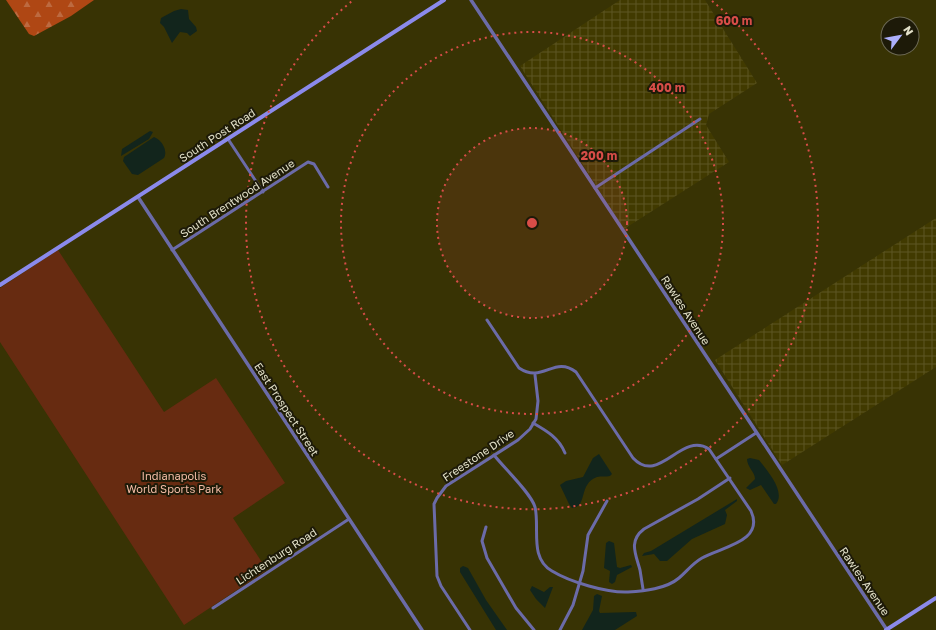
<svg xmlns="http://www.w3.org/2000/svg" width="936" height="630" font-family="'Golos Text',sans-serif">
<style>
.industrial{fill:url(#industrial-grid)}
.forest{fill:url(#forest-firs)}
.green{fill:#672b11}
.water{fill:#12251c}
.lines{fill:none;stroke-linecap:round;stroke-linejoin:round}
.minor{stroke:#6b6ba8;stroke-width:3}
.tertiary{stroke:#6b6ba8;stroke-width:3.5}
.secondary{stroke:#8b8aeb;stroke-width:4}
.ring{fill:none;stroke:#d84d48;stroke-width:2;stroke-dasharray:2 4}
.labels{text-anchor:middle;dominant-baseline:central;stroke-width:4;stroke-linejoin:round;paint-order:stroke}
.street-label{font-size:11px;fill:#e2e0c8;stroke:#1d1a08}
.park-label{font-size:11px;fill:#f1baa4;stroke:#1d1a08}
.centre{fill:#d84d48;stroke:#1d1a08;stroke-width:2}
.ring-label{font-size:12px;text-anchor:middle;font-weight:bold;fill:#d84d48;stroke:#1d1a08;stroke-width:4;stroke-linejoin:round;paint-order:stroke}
</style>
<defs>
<pattern id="industrial-grid" width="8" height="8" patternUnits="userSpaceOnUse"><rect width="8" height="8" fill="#413a00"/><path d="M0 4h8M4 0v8" fill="none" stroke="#5c5624"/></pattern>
<pattern id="forest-firs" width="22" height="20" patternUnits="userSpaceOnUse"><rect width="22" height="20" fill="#af4714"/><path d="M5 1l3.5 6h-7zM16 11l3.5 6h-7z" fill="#bd6a40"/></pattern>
</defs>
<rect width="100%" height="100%" fill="#383304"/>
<!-- industrial -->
<g class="industrial">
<polygon points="620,0 705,0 757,83 709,114 706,125 729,162 624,229 520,66"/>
<polygon points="936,218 936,367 782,465 715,360"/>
</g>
<!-- forest -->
<polygon class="forest" points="6,0 94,0 71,16 34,36 29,34"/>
<!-- green -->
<polygon class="green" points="58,250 164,412 216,378 285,483 233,518 267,570 184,625 0,342 0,288"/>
<!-- water -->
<g class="water">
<polygon points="181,9 188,10 189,19 196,27 197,31 190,36 187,33 180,32 172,43 164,27 160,23 161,18 174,11"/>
<polygon points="150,131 153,132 149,139 121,156 122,149"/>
<path d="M154,137C162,140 168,151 164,158L138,175L132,174L123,161L124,157Z"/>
<path d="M599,454L612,474L610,476C606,477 601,476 597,477C578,484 588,507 572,508L569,504L560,485L566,481L583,477L593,458Z"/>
<path d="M750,458L759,460C767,470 786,492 776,504H774L761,485L750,490L746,488L755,479C755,472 747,467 747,459Z"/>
<polygon points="737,499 737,501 725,510 727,515 725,524 692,539 667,561 660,561 654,554 642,556 644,553 651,551"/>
<polygon points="609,541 614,543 617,567 620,568 631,565 632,567 617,575 615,582 612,584 609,582 610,571 604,568 606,543"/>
<polygon points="463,566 468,568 486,600 507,630 496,630 460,572 460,568"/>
<polygon points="532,586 544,592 550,587 553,587 545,608 536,599 530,590"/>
<polygon points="597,594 602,596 599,611 600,613 634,612 636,612 637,616 615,630 582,630 593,610 594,596"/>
</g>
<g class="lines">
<!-- minor -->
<g class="minor">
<polyline points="228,139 263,192"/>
<polyline points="595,188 700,119"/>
<polyline points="172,250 308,162 314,164 328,187"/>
<path d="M487,320L519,368C543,384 554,355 576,372L633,458C659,486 681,431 709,449L751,511C765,542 721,547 702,558C693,563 687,571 679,578C666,589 644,591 628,592C607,593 570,582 552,571C529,558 540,528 535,507C531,493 504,468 494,455"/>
<path d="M533,423C547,431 559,438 565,453"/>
<polyline points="716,459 756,433"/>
<polyline points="486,527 482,541 487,558 516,608 534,630"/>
<path d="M643,589C642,583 641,576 640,570C636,555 628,541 644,529L698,499L730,478"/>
<polyline points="213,608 349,519"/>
<polyline points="470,630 441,586 437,576 434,504 437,498 446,486 518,440 530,429 536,419 538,401 535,375"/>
<polyline points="560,630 573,605 583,571 588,535 607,501"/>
</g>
<!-- tertiary -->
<g class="tertiary">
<polyline points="471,0 887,630"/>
<polyline points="138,197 422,630"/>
</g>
<!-- secondary -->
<g class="secondary">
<polyline points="0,285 444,0"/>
<polyline points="886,630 936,598"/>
</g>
</g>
<!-- distance rings -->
<circle cx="532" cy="223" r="95" fill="#d84d48" fill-opacity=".12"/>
<g class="ring">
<circle cx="532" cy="223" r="95"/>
<circle cx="532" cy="223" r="191"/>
<path d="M712 1A286 286 0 1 1 352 1"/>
</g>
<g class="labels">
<!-- street labels -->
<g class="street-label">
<text transform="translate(217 135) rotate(-33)">South Post Road</text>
<text transform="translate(237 198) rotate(-33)">South Brentwood Avenue</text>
<text transform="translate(686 310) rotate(57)">Rawles Avenue</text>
<text transform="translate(287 409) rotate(57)">East Prospect Street</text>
<text transform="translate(478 455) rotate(-34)">Freestone Drive</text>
<text transform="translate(276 556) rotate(-33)">Lichtenburg Road</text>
<text transform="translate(865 581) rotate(56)">Rawles Avenue</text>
</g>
<!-- park labels -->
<g class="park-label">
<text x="174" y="475">Indianapolis<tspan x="174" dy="13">World Sports Park</tspan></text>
</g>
</g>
<circle cx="532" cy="223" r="6" class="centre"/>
<g class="ring-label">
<text x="734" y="25">600 m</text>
<text x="667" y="92">400 m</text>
<text x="599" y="160">200 m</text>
</g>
<!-- north arrow -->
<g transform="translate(900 36) rotate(58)"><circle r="19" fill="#1d1a08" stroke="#6c6955"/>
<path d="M0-3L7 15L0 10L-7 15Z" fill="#acaffb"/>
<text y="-6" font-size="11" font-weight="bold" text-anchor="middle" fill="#e2e0c8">N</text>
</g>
</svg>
